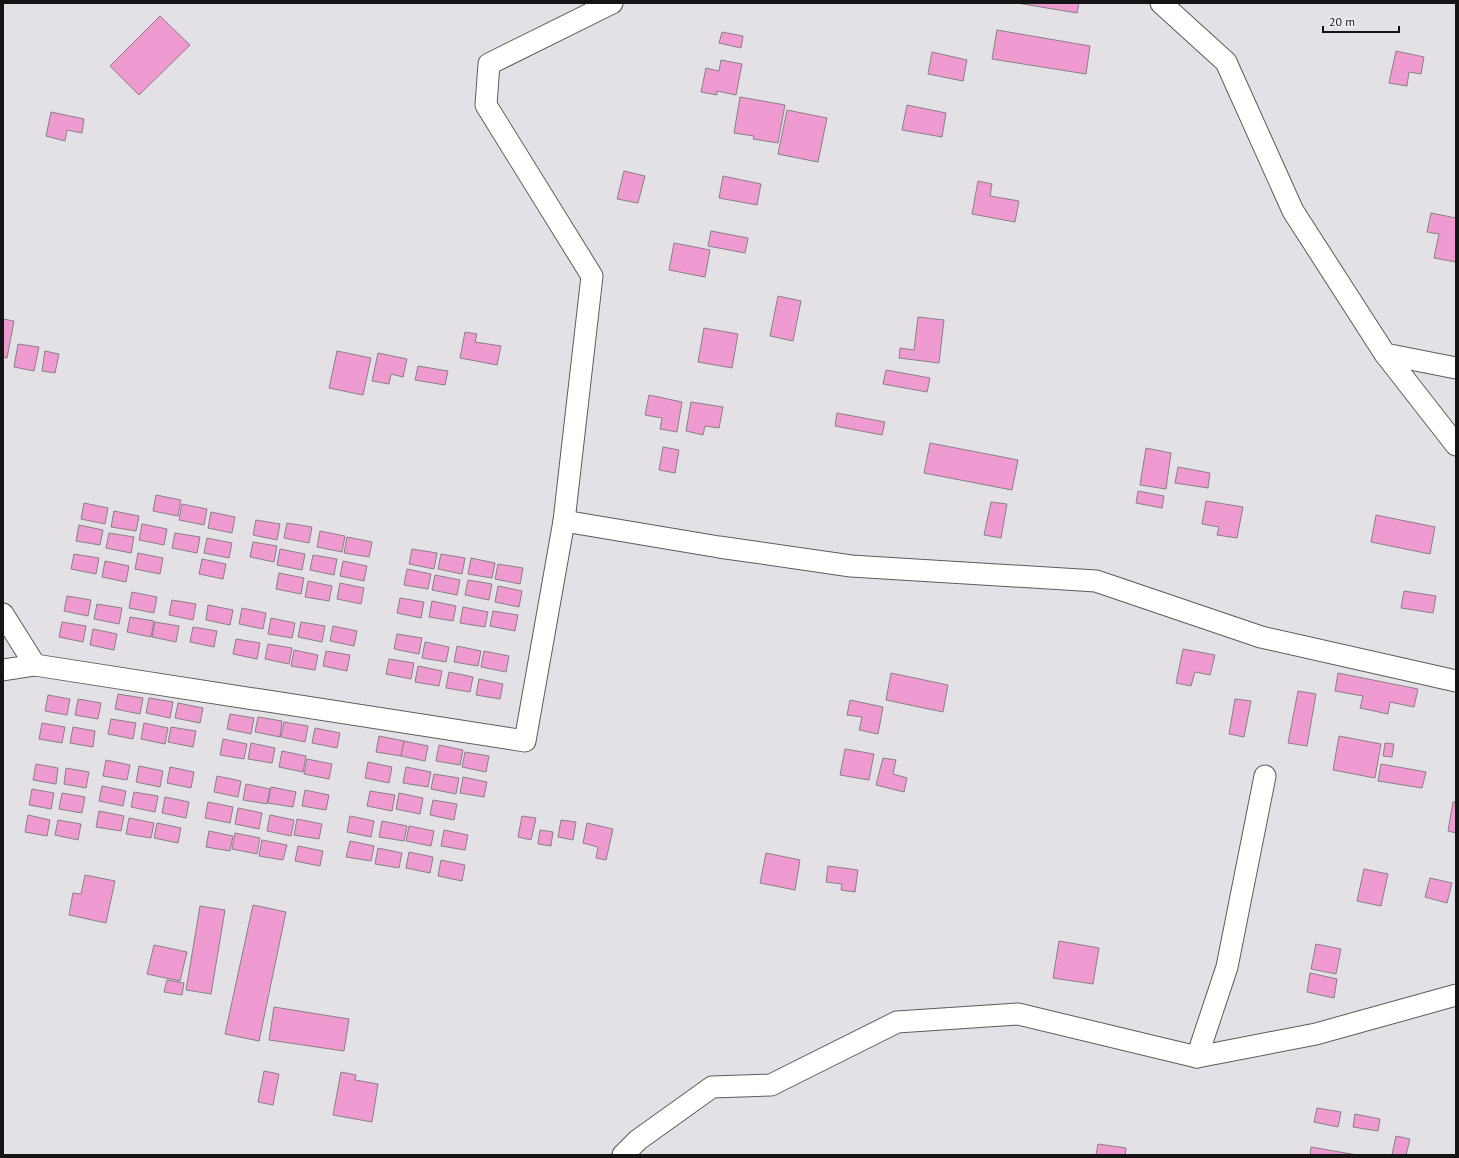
<svg xmlns="http://www.w3.org/2000/svg" width="1459" height="1158" font-family="'PT Sans',sans-serif">
<style>
.building{fill:#ef9ad0;stroke:#878184}
.lines{fill:none;stroke-linecap:round;stroke-linejoin:round}
.street-casing{stroke:#5d5b5f;stroke-width:23}
.street{stroke:#fff;stroke-width:21}
</style>
<rect width="100%" height="100%" fill="#e4e1e6"/>
<!-- building -->
<g class="building">
<polygon points="1017,3 1079,3 1077,13"/>
<polygon points="160,16 190,45 139,95 110,66"/>
<polygon points="997,30 1090,46 1086,74 992,59"/>
<polygon points="722,32 743,36 741,48 719,43"/>
<polygon points="1396,51 1424,57 1421,74 1409,72 1407,86 1389,83"/>
<polygon points="932,52 967,60 963,81 928,74"/>
<polygon points="721,60 742,64 736,95 717,91 717,95 701,92 706,68 719,71"/>
<polygon points="740,97 785,105 778,143 753,139 754,136 734,133"/>
<polygon points="907,105 946,113 942,137 902,130"/>
<polygon points="787,110 827,118 818,162 778,154"/>
<polygon points="51,112 84,119 82,133 67,130 65,141 46,136"/>
<polygon points="624,171 645,176 638,203 617,199"/>
<polygon points="723,176 761,184 757,205 719,198"/>
<polygon points="978,181 992,184 990,196 1019,201 1015,222 972,214"/>
<polygon points="1431,213 1456,218 1456,262 1434,258 1439,234 1427,232"/>
<polygon points="711,231 748,238 745,253 708,246"/>
<polygon points="674,243 710,250 705,277 669,270"/>
<polygon points="778,296 801,301 793,341 770,336"/>
<polygon points="918,317 944,320 939,363 899,358 900,348 914,350"/>
<polygon points="3,319 14,321 7,358 3,357"/>
<polygon points="704,328 738,334 732,368 698,362"/>
<polygon points="465,332 477,334 475,342 501,346 497,365 460,358"/>
<polygon points="18,344 39,347 34,371 14,367"/>
<polygon points="45,351 59,354 55,373 42,371"/>
<polygon points="337,351 371,358 363,395 329,388"/>
<polygon points="378,353 407,359 403,377 391,374 389,384 372,381"/>
<polygon points="418,366 448,371 445,385 415,380"/>
<polygon points="886,370 930,378 927,392 883,384"/>
<polygon points="649,395 682,402 677,432 660,429 662,418 645,415"/>
<polygon points="691,402 723,407 719,428 705,426 703,435 686,431"/>
<polygon points="837,413 885,422 882,435 835,426"/>
<polygon points="930,443 1018,460 1012,490 924,473"/>
<polygon points="663,447 679,450 675,473 659,470"/>
<polygon points="1146,448 1171,453 1166,489 1140,485"/>
<polygon points="1178,467 1210,473 1208,488 1175,483"/>
<polygon points="1138,491 1164,496 1162,508 1136,503"/>
<polygon points="156,495 181,500 178,516 153,511"/>
<polygon points="1206,501 1243,507 1237,538 1217,535 1219,527 1202,524"/>
<polygon points="991,502 1007,504 1001,538 984,535"/>
<polygon points="84,503 108,508 105,524 81,519"/>
<polygon points="182,504 207,509 204,525 179,520"/>
<polygon points="114,511 139,516 136,531 111,527"/>
<polygon points="211,512 235,517 232,533 208,528"/>
<polygon points="1376,515 1435,527 1430,554 1371,542"/>
<polygon points="256,520 280,524 277,540 253,535"/>
<polygon points="287,523 312,527 309,543 284,538"/>
<polygon points="142,524 167,529 164,545 139,540"/>
<polygon points="79,525 103,530 100,545 76,541"/>
<polygon points="320,531 345,536 342,552 317,547"/>
<polygon points="109,533 134,537 131,553 106,548"/>
<polygon points="175,533 200,537 197,553 172,548"/>
<polygon points="347,537 372,542 369,557 344,553"/>
<polygon points="207,538 232,543 229,558 204,553"/>
<polygon points="253,542 277,546 274,562 250,557"/>
<polygon points="280,549 305,554 302,570 277,565"/>
<polygon points="412,549 437,553 434,569 409,564"/>
<polygon points="138,553 163,558 160,574 135,569"/>
<polygon points="74,554 99,558 96,574 71,569"/>
<polygon points="441,554 465,558 462,574 438,569"/>
<polygon points="313,555 337,559 334,575 310,570"/>
<polygon points="471,558 495,563 492,578 468,574"/>
<polygon points="202,559 226,564 223,579 199,574"/>
<polygon points="105,561 129,566 126,582 102,577"/>
<polygon points="343,561 367,566 364,581 340,576"/>
<polygon points="498,564 523,568 520,584 495,579"/>
<polygon points="407,569 431,574 428,589 404,585"/>
<polygon points="279,573 304,578 301,594 276,589"/>
<polygon points="435,575 460,580 457,595 432,590"/>
<polygon points="468,580 492,584 489,600 465,595"/>
<polygon points="308,581 332,586 329,601 305,597"/>
<polygon points="340,583 364,588 361,604 337,599"/>
<polygon points="498,586 522,591 519,607 495,602"/>
<polygon points="1404,591 1436,596 1433,613 1401,608"/>
<polygon points="132,592 157,597 154,613 129,608"/>
<polygon points="67,596 91,600 88,616 64,611"/>
<polygon points="400,598 424,602 421,618 397,613"/>
<polygon points="172,600 196,604 193,620 169,615"/>
<polygon points="432,601 456,606 453,621 429,617"/>
<polygon points="97,604 122,608 119,624 94,619"/>
<polygon points="208,605 233,610 230,625 206,620"/>
<polygon points="463,607 488,612 485,627 460,623"/>
<polygon points="242,608 266,613 263,629 239,624"/>
<polygon points="493,611 518,615 515,631 490,626"/>
<polygon points="130,617 154,621 151,637 127,632"/>
<polygon points="271,618 295,623 292,638 268,634"/>
<polygon points="62,622 86,626 83,642 59,637"/>
<polygon points="155,622 179,626 176,642 152,637"/>
<polygon points="301,622 325,626 322,642 298,637"/>
<polygon points="333,626 357,631 354,646 330,641"/>
<polygon points="193,627 217,631 214,647 190,642"/>
<polygon points="93,629 117,634 114,650 90,645"/>
<polygon points="397,634 422,638 419,654 394,649"/>
<polygon points="236,639 260,643 257,659 233,654"/>
<polygon points="425,642 449,647 446,662 422,658"/>
<polygon points="268,644 292,648 289,664 265,659"/>
<polygon points="457,646 481,651 478,666 454,662"/>
<polygon points="1183,649 1215,655 1210,675 1195,672 1191,686 1176,683"/>
<polygon points="294,650 318,655 315,670 291,666"/>
<polygon points="326,651 350,655 347,671 323,666"/>
<polygon points="484,651 509,656 506,672 481,667"/>
<polygon points="389,659 414,663 411,679 386,674"/>
<polygon points="418,666 442,671 439,686 415,682"/>
<polygon points="449,672 473,677 470,692 446,688"/>
<polygon points="891,673 948,685 943,712 886,700"/>
<polygon points="1338,673 1418,689 1414,707 1390,702 1388,714 1360,708 1363,696 1335,691"/>
<polygon points="479,679 503,684 500,699 476,695"/>
<polygon points="1298,691 1316,694 1307,746 1288,743"/>
<polygon points="118,694 143,698 140,714 115,709"/>
<polygon points="48,695 70,699 67,715 45,711"/>
<polygon points="149,698 173,702 170,718 146,713"/>
<polygon points="78,699 101,703 98,719 75,715"/>
<polygon points="1235,699 1251,701 1244,737 1229,734"/>
<polygon points="850,700 883,707 878,734 859,730 862,717 847,715"/>
<polygon points="178,703 203,708 200,723 175,718"/>
<polygon points="230,714 254,718 251,734 227,729"/>
<polygon points="258,717 282,721 280,737 255,732"/>
<polygon points="111,719 136,723 133,739 108,734"/>
<polygon points="284,722 308,726 305,742 281,737"/>
<polygon points="42,723 65,727 62,743 39,739"/>
<polygon points="144,723 168,728 165,744 141,739"/>
<polygon points="73,727 95,731 93,747 70,743"/>
<polygon points="171,727 196,731 193,747 168,742"/>
<polygon points="315,728 340,733 337,748 312,743"/>
<polygon points="379,736 404,741 401,756 376,752"/>
<polygon points="1339,736 1381,744 1375,778 1333,770"/>
<polygon points="223,739 247,744 244,759 220,755"/>
<polygon points="404,741 428,746 425,761 401,756"/>
<polygon points="251,743 275,748 272,763 248,759"/>
<polygon points="1385,743 1394,744 1392,757 1383,756"/>
<polygon points="439,745 463,750 460,765 436,761"/>
<polygon points="845,749 874,754 869,780 840,775"/>
<polygon points="282,751 306,756 303,772 279,767"/>
<polygon points="465,752 489,756 486,772 462,767"/>
<polygon points="883,758 896,760 893,774 907,778 904,792 876,785"/>
<polygon points="307,759 332,764 329,779 304,774"/>
<polygon points="106,760 130,765 127,780 103,776"/>
<polygon points="368,762 392,767 389,783 365,778"/>
<polygon points="36,764 58,768 56,784 33,780"/>
<polygon points="1381,764 1426,772 1422,788 1378,781"/>
<polygon points="139,766 163,771 160,787 136,782"/>
<polygon points="170,767 194,772 191,788 167,783"/>
<polygon points="406,767 431,772 428,787 403,783"/>
<polygon points="66,768 89,772 86,788 64,784"/>
<polygon points="434,774 459,778 456,794 431,789"/>
<polygon points="217,776 241,781 238,797 214,792"/>
<polygon points="463,777 487,782 484,797 460,793"/>
<polygon points="246,784 270,789 267,804 243,800"/>
<polygon points="102,786 126,791 123,806 99,801"/>
<polygon points="271,787 296,792 293,807 268,803"/>
<polygon points="32,789 54,793 51,809 29,805"/>
<polygon points="305,790 329,795 326,810 302,806"/>
<polygon points="370,791 395,795 392,811 367,806"/>
<polygon points="134,792 158,796 155,812 131,807"/>
<polygon points="62,793 85,797 82,813 59,809"/>
<polygon points="399,793 423,798 420,814 396,809"/>
<polygon points="165,797 189,802 186,818 162,813"/>
<polygon points="433,800 457,804 454,820 430,815"/>
<polygon points="208,802 233,807 230,823 205,818"/>
<polygon points="1453,802 1456,802 1456,833 1448,831"/>
<polygon points="238,808 262,813 259,829 235,824"/>
<polygon points="99,811 124,816 121,831 96,827"/>
<polygon points="28,815 50,820 47,836 25,832"/>
<polygon points="270,815 294,820 291,836 267,831"/>
<polygon points="350,816 374,821 371,837 347,832"/>
<polygon points="522,816 536,818 531,840 518,837"/>
<polygon points="129,818 154,823 151,838 126,834"/>
<polygon points="297,819 322,824 319,839 294,835"/>
<polygon points="58,820 81,824 78,840 55,835"/>
<polygon points="561,820 576,822 573,840 558,837"/>
<polygon points="382,821 407,826 404,841 379,837"/>
<polygon points="157,823 181,828 178,843 154,838"/>
<polygon points="587,823 613,829 606,860 596,858 598,847 583,843"/>
<polygon points="409,826 434,831 431,846 406,841"/>
<polygon points="444,830 468,835 465,850 441,846"/>
<polygon points="540,830 553,832 551,846 538,844"/>
<polygon points="209,831 233,836 230,851 206,847"/>
<polygon points="235,833 260,838 257,854 232,849"/>
<polygon points="262,840 287,845 283,860 259,856"/>
<polygon points="350,841 374,846 371,861 346,857"/>
<polygon points="298,846 323,851 320,866 295,861"/>
<polygon points="378,848 402,853 399,868 375,864"/>
<polygon points="409,852 433,857 430,873 406,868"/>
<polygon points="766,853 800,860 795,890 760,883"/>
<polygon points="441,860 465,865 462,881 438,876"/>
<polygon points="828,866 858,870 855,892 841,890 842,884 826,882"/>
<polygon points="1364,869 1388,874 1381,906 1357,901"/>
<polygon points="85,875 115,881 106,923 69,915 73,893 81,894"/>
<polygon points="1430,878 1452,883 1447,903 1425,897"/>
<polygon points="253,905 286,912 259,1041 225,1034"/>
<polygon points="200,906 225,910 211,994 186,990"/>
<polygon points="1059,941 1099,948 1093,984 1053,978"/>
<polygon points="1316,944 1341,949 1336,974 1311,969"/>
<polygon points="154,945 187,952 180,981 147,974"/>
<polygon points="1310,973 1337,979 1334,998 1307,992"/>
<polygon points="167,980 184,983 182,995 164,992"/>
<polygon points="274,1007 349,1019 344,1051 269,1040"/>
<polygon points="264,1071 279,1074 273,1105 258,1102"/>
<polygon points="341,1072 356,1075 355,1080 378,1084 372,1122 333,1115"/>
<polygon points="1317,1108 1341,1112 1338,1127 1314,1122"/>
<polygon points="1355,1114 1380,1119 1378,1131 1353,1127"/>
<polygon points="1396,1136 1410,1139 1406,1155 1392,1155"/>
<polygon points="1098,1144 1126,1148 1125,1155 1096,1155"/>
<polygon points="1311,1147 1357,1155 1310,1155"/>
</g>
<g class="lines">
<defs>
<g id="street">
<polyline points="1161,3 1226,62 1293,211 1385,354 1456,368"/>
<polyline points="1385,354 1456,445"/>
<polyline points="564,521 592,276 486,105 489,64 612,3"/>
<polyline points="3,614 35,665"/>
<polyline points="3,670 35,665 525,741 564,521 719,547 851,566 1096,581 1261,637 1456,681"/>
<polyline points="1197,1057 1227,967 1265,776"/>
<polyline points="623,1155 638,1140 712,1087 771,1085 897,1022 1018,1014 1197,1057 1316,1034 1456,995"/>
</g>
</defs>
<!-- street casing -->
<use href="#street" class="street-casing"/>
<!-- street -->
<use href="#street" class="street"/>
</g>
<!-- border -->
<rect width="1459" height="1158" fill="none" stroke="#141315" stroke-width="8"/>
<!-- scale -->
<path d="M1323 26v6h76v-6" fill="none" stroke="#141315" stroke-width="2"/>
<text x="1329" y="26" font-size="12" fill="#141315" stroke="#f1eef3" stroke-width="3" paint-order="stroke">20 m</text>
</svg>
